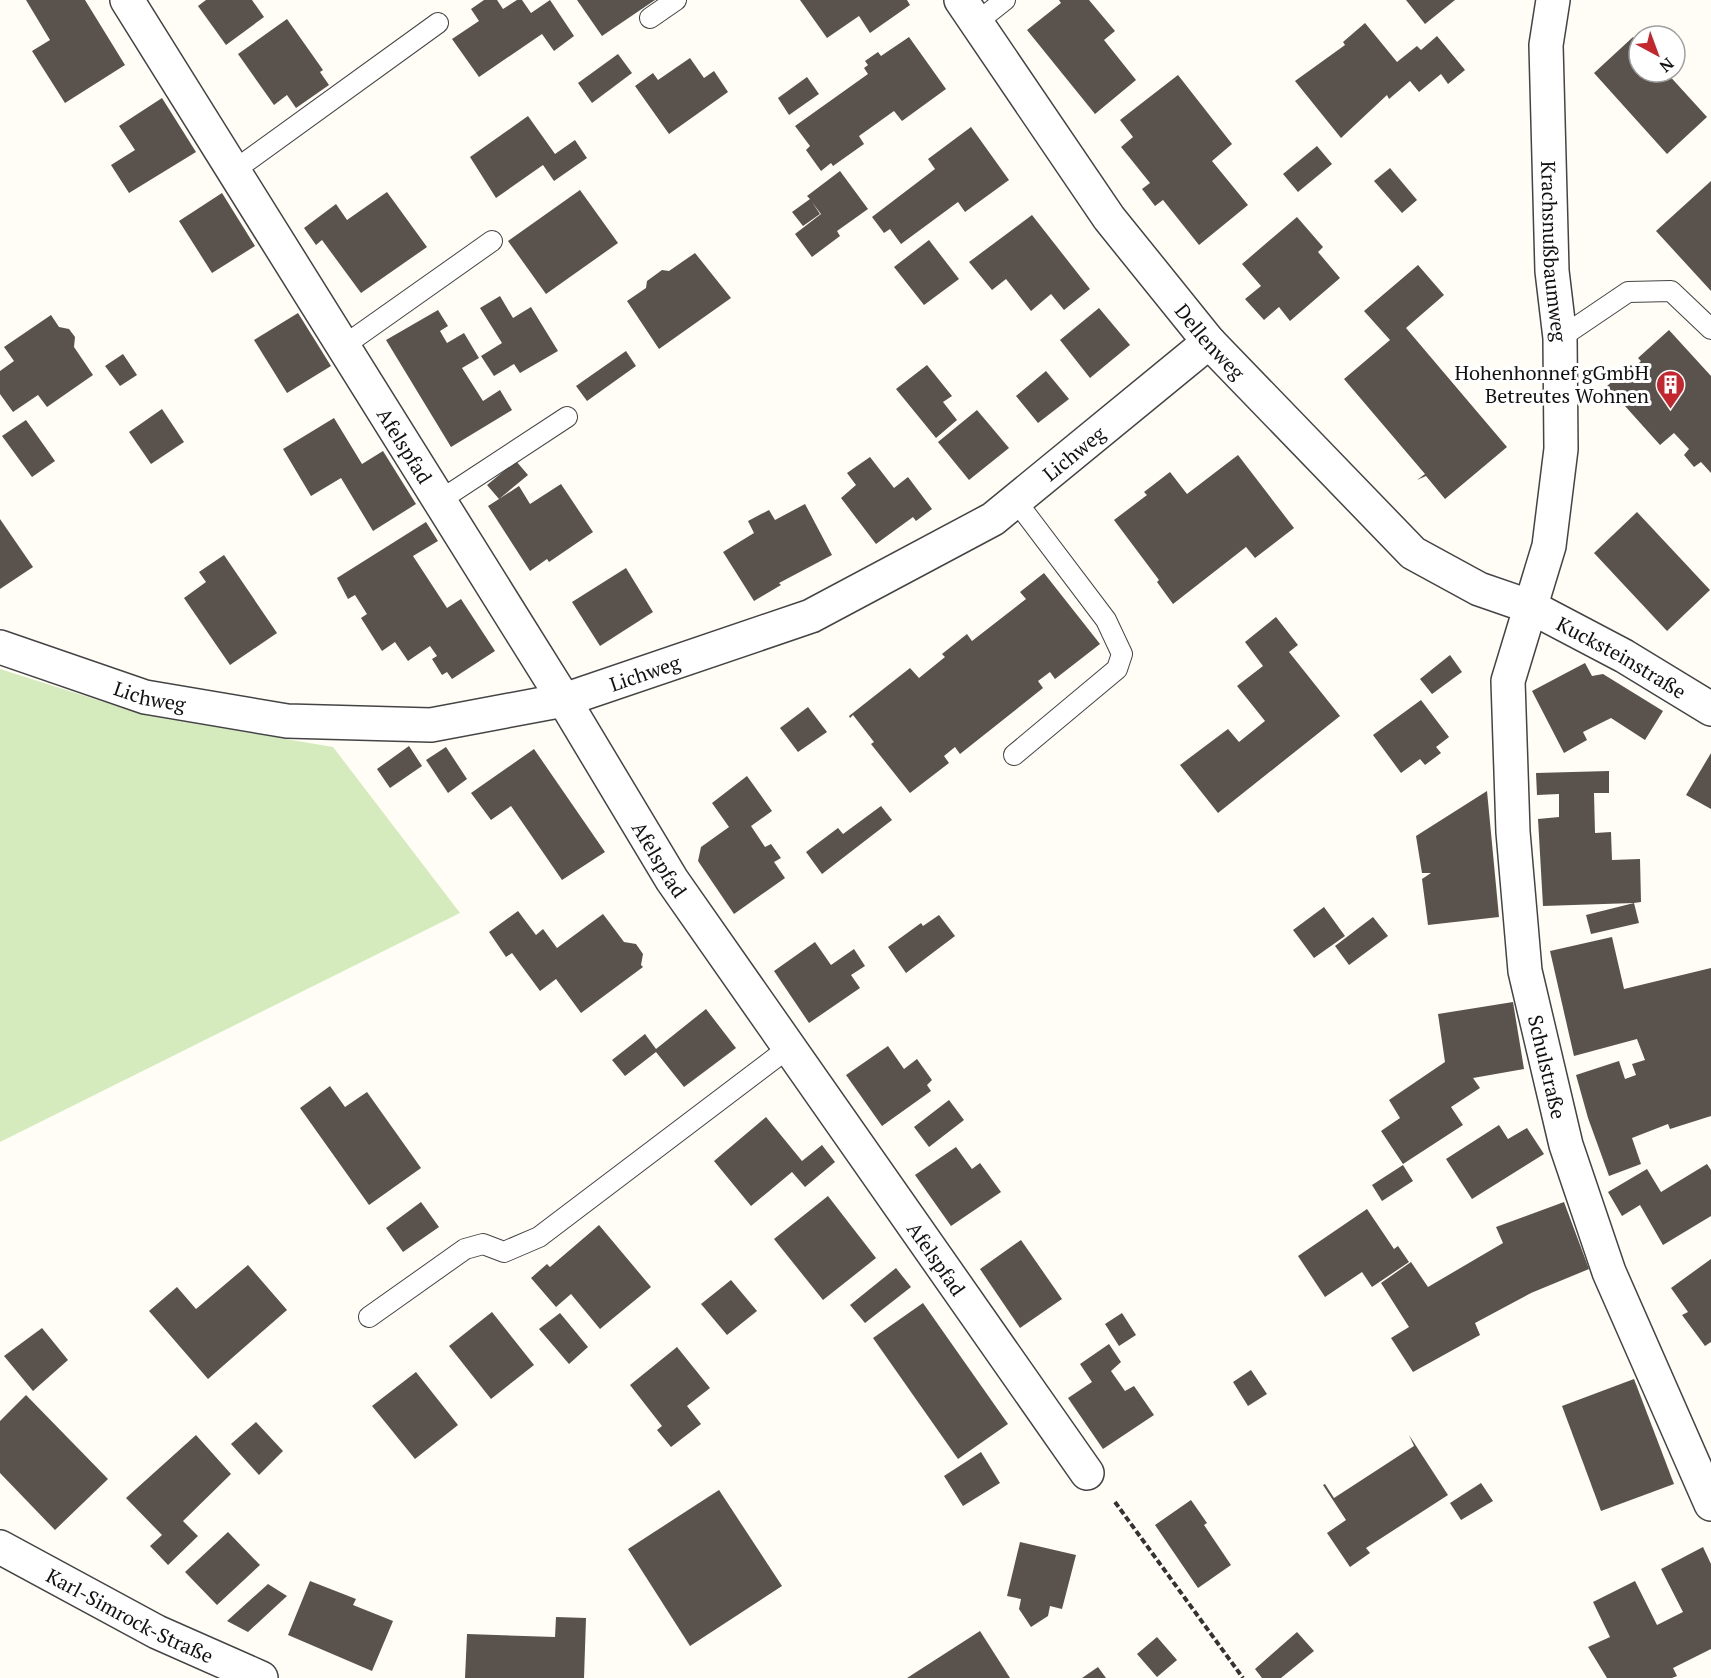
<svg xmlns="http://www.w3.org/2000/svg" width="1711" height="1678" font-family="'PT Serif',serif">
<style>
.green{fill:#d5ebbd}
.building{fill:#5a524d}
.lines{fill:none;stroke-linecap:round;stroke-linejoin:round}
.lane-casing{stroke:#444;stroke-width:22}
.street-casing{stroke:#444;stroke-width:36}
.path{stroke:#333;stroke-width:4;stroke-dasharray:6 3;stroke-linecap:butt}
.lane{stroke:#fff;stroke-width:20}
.street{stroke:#fff;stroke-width:33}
.labels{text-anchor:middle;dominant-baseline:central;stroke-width:6;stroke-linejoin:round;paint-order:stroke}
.street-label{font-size:20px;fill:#111;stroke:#fff}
.poi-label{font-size:20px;fill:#111;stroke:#fff;text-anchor:end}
</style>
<rect width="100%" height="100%" fill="#fffdf5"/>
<!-- green -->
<polygon class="green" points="0,669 148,716 333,747 460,913 0,1142"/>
<!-- building -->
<g class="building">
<polygon points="26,0 85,0 125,65 65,103 32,51 50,40"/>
<polygon points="206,0 252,0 264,17 226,45 198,6"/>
<polygon points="484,0 497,0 503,9 517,0 522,0 531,13 550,0 574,36 554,51 542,34 479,77 452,39 479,21 471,9"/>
<polygon points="577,0 655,0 602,36"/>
<polygon points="800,0 907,0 910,5 870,33 859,16 827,38"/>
<polygon points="1059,0 1089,0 1115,31 1104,40 1136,80 1095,114 1027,30 1061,3"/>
<polygon points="1406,0 1455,0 1425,24"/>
<polygon points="287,19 323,70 320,72 329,85 296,108 287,95 274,105 238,54"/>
<polygon points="1365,23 1397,62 1417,46 1421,50 1437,36 1465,70 1448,84 1441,74 1419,92 1410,81 1389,99 1387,95 1341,138 1295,81 1345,45 1343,42"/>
<polygon points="909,37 946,89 902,121 894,111 859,136 864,144 833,166 831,163 821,171 806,150 810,146 795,126 868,74 864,68 868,65 865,61 878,52 881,56"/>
<polygon points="1633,37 1639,43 1639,72 1666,72 1707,117 1667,154 1594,73"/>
<polygon points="618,54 632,73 592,103 578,83"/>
<polygon points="690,58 704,78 714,71 728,92 669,134 635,86 653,73 658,80"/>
<polygon points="1178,75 1232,144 1212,161 1248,205 1199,245 1163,200 1155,206 1142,189 1150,183 1121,147 1133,137 1120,120"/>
<polygon points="807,77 819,94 789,115 778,98"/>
<polygon points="162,98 196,152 129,193 111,165 135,150 119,126"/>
<polygon points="528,116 555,154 575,140 587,158 554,181 543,165 496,198 470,157"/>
<polygon points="971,127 1009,180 965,212 958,202 901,244 890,229 884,233 872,217 935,169 928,159"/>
<polygon points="1317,146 1332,164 1298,192 1283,174"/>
<polygon points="1390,168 1417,200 1402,213 1374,181"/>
<polygon points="840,171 868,209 837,231 840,236 812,257 795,234 821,214 812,202 820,214 803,226 792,212 810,199 807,196"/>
<polygon points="1711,181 1711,291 1656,231"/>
<polygon points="580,190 618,243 546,294 508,241"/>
<polygon points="387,192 427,247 361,293 322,240 316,245 304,228 336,204 347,220"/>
<polygon points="222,193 255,246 212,273 179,221"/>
<polygon points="1032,215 1090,289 1064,310 1051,294 1031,311 1006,279 992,290 969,262"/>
<polygon points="1297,217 1323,247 1318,252 1340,278 1290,321 1279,307 1264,320 1245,299 1261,286 1242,264"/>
<polygon points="929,240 959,279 924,305 894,267"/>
<polygon points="695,253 731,298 659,349 627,301 646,288 647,281 662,270 669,271"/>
<polygon points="1418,265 1444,295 1406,328 1507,447 1445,499 1426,476 1417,480 1425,474 1344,379 1390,340 1364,311"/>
<polygon points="500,296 513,318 531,307 558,351 520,373 514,364 494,376 481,356 502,343 480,308"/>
<polygon points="1099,308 1130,345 1090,378 1060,340"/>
<polygon points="438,310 448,326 440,331 447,343 464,333 479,358 462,368 483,401 500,390 512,410 451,447 386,340"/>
<polygon points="298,313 331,366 287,393 254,340"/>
<polygon points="51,315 59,327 69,329 75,337 74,347 93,375 47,407 38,395 13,412 0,394 0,371 14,361 4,347"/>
<polygon points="1669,330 1711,376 1711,473 1701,462 1694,467 1684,455 1689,449 1674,433 1660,445 1607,386 1631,365 1634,368 1641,361 1638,358"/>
<polygon points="626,351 636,366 587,401 576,386"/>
<polygon points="123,354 137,375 120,386 105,366"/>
<polygon points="927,365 952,396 943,402 957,420 936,438 896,389"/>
<polygon points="1046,371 1069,399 1038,423 1016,396"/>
<polygon points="162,409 184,442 151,464 129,432"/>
<polygon points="977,410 1009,448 969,480 938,442"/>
<polygon points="334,418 362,464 383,451 416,504 373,531 341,478 311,496 283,449"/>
<polygon points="26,420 55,461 32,477 2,436"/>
<polygon points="1238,455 1294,528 1255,558 1246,547 1173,604 1157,582 1159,580 1114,520 1147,495 1144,492 1170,472 1187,494"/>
<polygon points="870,457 894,488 908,477 932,509 916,521 913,517 876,544 841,498 856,485 847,473"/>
<polygon points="516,461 528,475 499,499 519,486 530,504 561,484 593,532 549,562 547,559 530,571 488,506 499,499 487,485"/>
<polygon points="805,504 832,555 779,583 781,585 754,601 723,552 754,533 748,521 769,510 775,520"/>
<polygon points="1637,512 1710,590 1667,631 1594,553"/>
<polygon points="0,519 33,567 0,589"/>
<polygon points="426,522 438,541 413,556 447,608 461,599 495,651 452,679 447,672 442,675 432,659 437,656 430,646 408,661 395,642 382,651 361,618 367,614 355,595 348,599 337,578"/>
<polygon points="224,555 277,633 230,665 184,598 206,582 199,572"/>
<polygon points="626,568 653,612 600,646 572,602"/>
<polygon points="1044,573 1100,644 1055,679 1050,672 1038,681 1043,688 960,754 955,747 944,756 949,763 910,793 871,744 874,742 853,715 850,718 849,716 910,668 919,678 945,657 942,654 967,634 972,641 1026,599 1020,592"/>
<polygon points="1276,617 1298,645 1289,652 1340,716 1218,813 1180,765 1228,729 1239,742 1265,721 1237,686 1263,666 1245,642"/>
<polygon points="1450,655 1462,672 1432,694 1420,679"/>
<polygon points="1585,663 1592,676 1603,674 1663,711 1645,740 1611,718 1583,732 1587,740 1564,753 1532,691"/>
<polygon points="1421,700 1449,737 1436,747 1441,753 1425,765 1420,759 1401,773 1373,735"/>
<polygon points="808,707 827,732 798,752 780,728"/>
<polygon points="409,746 422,766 390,788 377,769"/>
<polygon points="446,747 467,779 448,793 426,760"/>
<polygon points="534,749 605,852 562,880 511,806 491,820 471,793"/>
<polygon points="1711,753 1711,809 1686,795"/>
<polygon points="1609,771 1609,793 1594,793 1595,833 1611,832 1612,860 1640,859 1641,902 1634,903 1639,923 1591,934 1586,915 1634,903 1543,906 1538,819 1559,817 1559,794 1537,795 1536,773"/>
<polygon points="747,776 772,811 751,826 765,847 771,844 781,858 774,862 785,878 734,914 698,861 701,847 729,827 712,803"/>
<polygon points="1487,791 1499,917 1428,925 1422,879 1431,873 1422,873 1416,836"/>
<polygon points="881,806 892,820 822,874 806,852 838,828 843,834"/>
<polygon points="1324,907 1345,936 1314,958 1293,930"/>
<polygon points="518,911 536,935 543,929 557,948 603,914 624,942 636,944 643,954 641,965 643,967 581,1013 556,979 540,991 512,953 506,957 489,932"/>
<polygon points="939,915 955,936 906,973 888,947 921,923 923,926"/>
<polygon points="1373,917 1388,936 1349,965 1335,946"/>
<polygon points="1612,937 1624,989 1711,968 1711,1116 1670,1129 1668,1124 1632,1138 1641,1164 1609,1176 1588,1118 1576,1075 1619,1061 1625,1079 1636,1075 1632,1064 1645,1060 1637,1039 1574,1056 1550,951"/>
<polygon points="815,942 831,965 854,949 865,966 851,975 860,988 809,1023 774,971"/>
<polygon points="1513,1002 1524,1069 1473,1078 1480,1088 1451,1107 1463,1125 1403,1164 1381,1131 1400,1118 1389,1100 1445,1062 1438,1014"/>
<polygon points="706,1009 736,1048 684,1087 656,1052 625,1076 612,1060 645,1034 656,1049"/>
<polygon points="888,1046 904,1069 917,1059 932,1080 927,1085 931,1091 882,1126 846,1075"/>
<polygon points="330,1086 345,1107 367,1092 421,1168 369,1205 300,1108"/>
<polygon points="949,1100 964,1120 929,1147 914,1127"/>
<polygon points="766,1117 802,1161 822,1145 835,1162 805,1187 792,1172 751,1206 714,1161"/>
<polygon points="1499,1125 1508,1139 1527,1128 1544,1154 1472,1199 1446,1159"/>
<polygon points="956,1147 972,1169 980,1163 1001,1192 951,1226 915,1175"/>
<polygon points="1707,1164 1711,1170 1711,1216 1663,1245 1640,1205 1622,1216 1608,1192 1647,1169 1661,1192"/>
<polygon points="1403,1165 1413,1181 1382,1201 1372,1185"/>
<polygon points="828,1196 876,1258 823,1300 774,1239"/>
<polygon points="421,1202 439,1227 403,1252 386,1228"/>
<polygon points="1564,1202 1589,1269 1531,1293 1475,1323 1480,1335 1413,1372 1391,1338 1409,1327 1381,1283 1411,1262 1428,1287 1503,1243 1496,1227"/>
<polygon points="1367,1209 1394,1249 1398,1246 1409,1262 1372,1287 1362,1272 1325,1297 1298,1256"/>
<polygon points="599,1225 651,1287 600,1329 571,1294 556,1307 531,1278 547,1264 550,1267"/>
<polygon points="1021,1240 1062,1299 1020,1328 980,1269"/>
<polygon points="1711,1259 1711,1342 1705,1346 1682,1315 1688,1312 1671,1288"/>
<polygon points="248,1265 287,1310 208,1379 149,1311 177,1287 196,1309"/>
<polygon points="896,1268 911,1287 865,1323 850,1305"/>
<polygon points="731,1280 757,1311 727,1335 701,1304"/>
<polygon points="923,1303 1008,1424 958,1459 873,1338"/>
<polygon points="492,1312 534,1365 491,1399 449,1346"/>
<polygon points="560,1313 588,1347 569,1364 539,1329"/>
<polygon points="1122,1313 1136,1335 1119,1346 1105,1324"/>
<polygon points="42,1328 68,1360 33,1391 4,1356"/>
<polygon points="1109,1344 1121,1362 1111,1371 1125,1391 1134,1386 1154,1415 1103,1449 1068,1398 1092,1382 1080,1364"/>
<polygon points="677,1347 710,1388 687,1406 701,1424 671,1447 657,1430 662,1426 630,1385"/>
<polygon points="1251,1370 1267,1394 1248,1406 1233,1382"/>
<polygon points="416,1372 458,1425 415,1459 372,1406"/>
<polygon points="1634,1379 1674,1484 1601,1511 1562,1406"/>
<polygon points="26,1395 108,1479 55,1530 0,1473 0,1421"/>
<polygon points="256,1422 283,1451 259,1475 231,1444"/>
<polygon points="196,1435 231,1474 183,1521 198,1536 168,1565 150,1546 162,1535 126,1498"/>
<polygon points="1409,1435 1448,1495 1366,1548 1370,1553 1350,1567 1327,1533 1346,1520 1323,1485 1325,1484 1334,1498 1414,1446"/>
<polygon points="981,1452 1000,1483 963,1506 944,1476"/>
<polygon points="1481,1483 1493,1501 1461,1520 1450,1503"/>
<polygon points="719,1490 782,1586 690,1646 628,1549"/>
<polygon points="1191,1500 1207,1523 1204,1525 1231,1565 1198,1588 1155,1525"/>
<polygon points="228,1532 260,1565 217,1605 185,1572"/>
<polygon points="1020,1542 1076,1555 1062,1609 1050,1606 1048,1616 1031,1627 1019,1609 1021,1599 1007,1596"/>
<polygon points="1703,1547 1711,1564 1711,1649 1673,1668 1677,1676 1672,1678 1607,1678 1588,1647 1610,1637 1593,1602 1635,1581 1657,1625 1683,1612 1661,1569"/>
<polygon points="310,1581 356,1599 353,1605 393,1621 372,1671 288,1635"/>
<polygon points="268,1584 287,1596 248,1632 227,1621"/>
<polygon points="556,1617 586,1618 584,1678 465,1678 467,1634 555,1637"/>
<polygon points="980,1631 1010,1678 907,1678"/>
<polygon points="1297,1632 1314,1651 1281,1678 1262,1678 1255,1669"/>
<polygon points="1157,1637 1177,1660 1157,1677 1137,1654"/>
<polygon points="1098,1667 1106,1678 1082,1678"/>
</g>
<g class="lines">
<defs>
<g id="lane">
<polyline points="650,18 676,0"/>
<polyline points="976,23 1005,0"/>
<polyline points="232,172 438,23"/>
<polyline points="1560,338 1628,292 1671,291 1711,329"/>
<polyline points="342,347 492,241"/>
<polyline points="439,501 567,417"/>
<polyline points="1014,755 1117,669 1122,654 1106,620 1016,501"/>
<polyline points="369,1317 465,1249 483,1244 504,1252 539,1237 791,1046"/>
</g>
<g id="street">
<path id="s1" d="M127,0L564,700L672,880L1087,1473"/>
<path id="s2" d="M961,0L1109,218L1209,342L1413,553L1479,589L1531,607L1624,656L1711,709"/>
<path id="s3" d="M1553,0L1546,45L1552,271L1560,338L1561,449L1549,546L1508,681L1513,832L1525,971L1566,1145L1609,1272L1711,1504"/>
<path id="s4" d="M0,647L145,697L287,721L431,725L564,700L811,616L993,519L1209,342"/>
<path id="s5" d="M0,1547L157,1632L261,1678"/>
</g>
</defs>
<!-- lane casing -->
<use href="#lane" class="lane-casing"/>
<!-- street casing -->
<use href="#street" class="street-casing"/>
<!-- path -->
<polyline class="path" points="1115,1502 1243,1678"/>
<!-- lane -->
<use href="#lane" class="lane"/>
<!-- street -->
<use href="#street" class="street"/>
</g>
<!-- icons -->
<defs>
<symbol id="building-pin" viewBox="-11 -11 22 30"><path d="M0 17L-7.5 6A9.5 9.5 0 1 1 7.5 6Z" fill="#c4262e" stroke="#fff"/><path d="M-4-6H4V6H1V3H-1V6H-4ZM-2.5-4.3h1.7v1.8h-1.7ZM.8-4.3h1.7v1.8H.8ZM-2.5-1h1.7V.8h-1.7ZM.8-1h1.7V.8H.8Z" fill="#fff"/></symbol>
</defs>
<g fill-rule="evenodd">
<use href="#building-pin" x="1654" y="368" width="33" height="45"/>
</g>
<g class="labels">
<!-- street labels -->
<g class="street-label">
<text stroke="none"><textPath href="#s3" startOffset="252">Krachsnußbaumweg</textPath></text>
<text stroke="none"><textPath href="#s2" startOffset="423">Dellenweg</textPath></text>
<text stroke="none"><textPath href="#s1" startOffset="525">Afelspfad</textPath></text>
<text stroke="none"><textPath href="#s4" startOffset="1148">Lichweg</textPath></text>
<text stroke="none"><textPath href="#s2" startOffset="950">Kucksteinstraße</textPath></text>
<text stroke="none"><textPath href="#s4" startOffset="662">Lichweg</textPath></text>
<text stroke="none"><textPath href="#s4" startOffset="158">Lichweg</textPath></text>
<text stroke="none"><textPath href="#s1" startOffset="1011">Afelspfad</textPath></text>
<text stroke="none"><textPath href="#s3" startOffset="1078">Schulstraße</textPath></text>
<text stroke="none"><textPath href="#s1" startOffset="1497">Afelspfad</textPath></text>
<text stroke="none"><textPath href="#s5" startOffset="147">Karl-Simrock-Straße</textPath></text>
</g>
<!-- poi labels -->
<g class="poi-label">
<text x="1649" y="372">Hohenhonnef gGmbH<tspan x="1649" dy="23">Betreutes Wohnen</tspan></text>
</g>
</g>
<!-- north arrow -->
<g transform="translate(1657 54) rotate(139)"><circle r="28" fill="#ffffff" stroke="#a0a0a0" stroke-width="1.5"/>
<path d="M0-4.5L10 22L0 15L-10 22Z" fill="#c4262e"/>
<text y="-9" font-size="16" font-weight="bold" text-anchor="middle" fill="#111111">N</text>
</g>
</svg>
